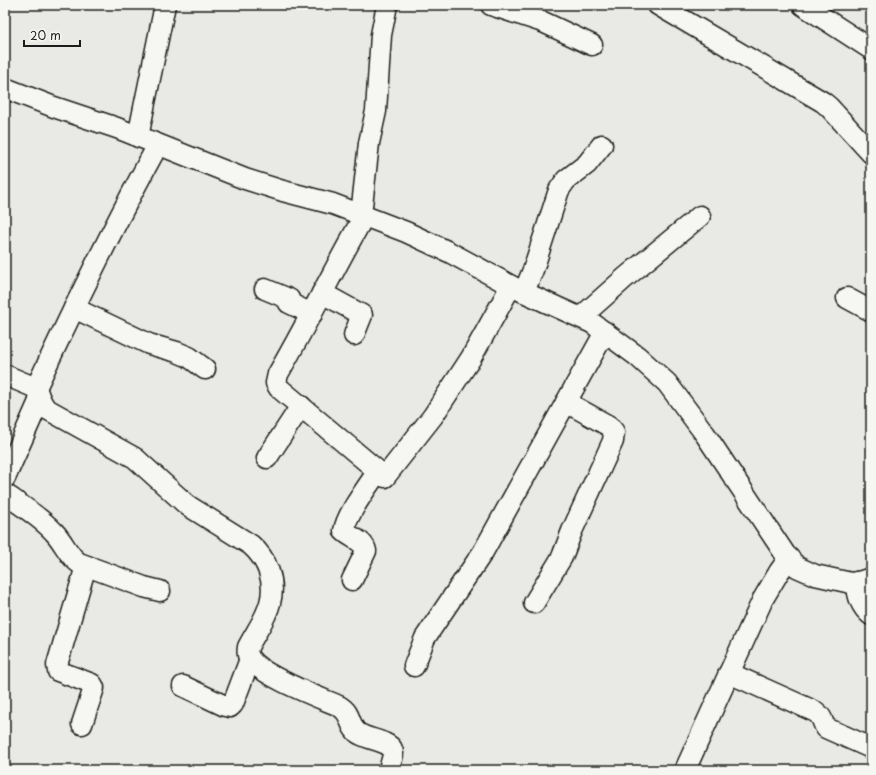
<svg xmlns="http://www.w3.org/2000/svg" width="876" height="775" font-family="'Playpen Sans',sans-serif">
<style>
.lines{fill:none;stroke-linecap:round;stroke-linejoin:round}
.minor-casing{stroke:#1c1c1c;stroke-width:23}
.minor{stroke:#f6f6f2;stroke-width:20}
</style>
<rect width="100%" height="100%" fill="#e9e9e5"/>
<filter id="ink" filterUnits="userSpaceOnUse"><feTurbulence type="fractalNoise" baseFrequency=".025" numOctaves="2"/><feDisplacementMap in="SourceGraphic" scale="8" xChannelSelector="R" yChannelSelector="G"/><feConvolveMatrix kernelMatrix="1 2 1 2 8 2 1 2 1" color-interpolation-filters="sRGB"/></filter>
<g filter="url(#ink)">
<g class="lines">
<defs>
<g id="minor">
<polyline points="491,5 543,22 592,45"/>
<polyline points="658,5 823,102 829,107 871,153"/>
<polyline points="803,5 871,49"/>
<polyline points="5,88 54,107 117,128 245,179 283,191 333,204 406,232 449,252 517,289 592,323 637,356 667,383 705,434 785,554 797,567 815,575 851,583 862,581 871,578"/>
<polyline points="138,137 165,5"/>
<polyline points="361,215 369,143 376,111 381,35 387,5"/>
<path d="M364,216C334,269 308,322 278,374L276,383L279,388L385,477L433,416L471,358L511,286"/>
<polyline points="265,289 289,299 289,303 312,314"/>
<polyline points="524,292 533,270 559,190 566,180 587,164 602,145"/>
<polyline points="322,293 362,315 354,335"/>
<polyline points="847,298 871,311"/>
<polyline points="74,308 149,344 177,352 189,357 205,369"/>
<polyline points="581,317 626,277 700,216"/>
<path d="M5,375L36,388C75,305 114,224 158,145"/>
<path d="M36,388L40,399L45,408L135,458L187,505L251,545C267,559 276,581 270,603C266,619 255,633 248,647C247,652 247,655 250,659C262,676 318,697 339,706C353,714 348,726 358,733C366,739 388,741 392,749C395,754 390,764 389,770"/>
<polyline points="267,458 301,406"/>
<polyline points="5,478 40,399"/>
<path d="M5,494C22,506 40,517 54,532C64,542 68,556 79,563L144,587L160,591"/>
<path d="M352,580L366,551C364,540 351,538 344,531C346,515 368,486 378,471"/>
<path d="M857,582C857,595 861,607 871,615"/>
<polyline points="534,603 562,557 572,531 613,441 614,432 609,426 566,402"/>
<polyline points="414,666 425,638 483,552 605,332"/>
<path d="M729,673L816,712C825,719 821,722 826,728L871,748"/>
<polyline points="183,686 225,706 230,707 233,704 250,659"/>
<polyline points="82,724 94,688 92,684 58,671 57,665 86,566"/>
<polyline points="685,770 763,599 779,572 789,558"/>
</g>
</defs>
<!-- minor casing -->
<use href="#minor" class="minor-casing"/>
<!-- minor -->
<use href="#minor" class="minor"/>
</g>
</g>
<!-- margin -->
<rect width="876" height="775" fill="none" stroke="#f6f6f2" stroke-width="20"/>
<rect x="10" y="10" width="856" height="755" fill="none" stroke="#1c1c1c" stroke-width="1.5" filter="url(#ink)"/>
<!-- scale -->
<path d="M24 40v6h56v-6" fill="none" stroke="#1c1c1c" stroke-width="2"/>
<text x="30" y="40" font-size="12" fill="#1c1c1c" stroke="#f6f6f2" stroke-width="3" paint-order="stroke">20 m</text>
</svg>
